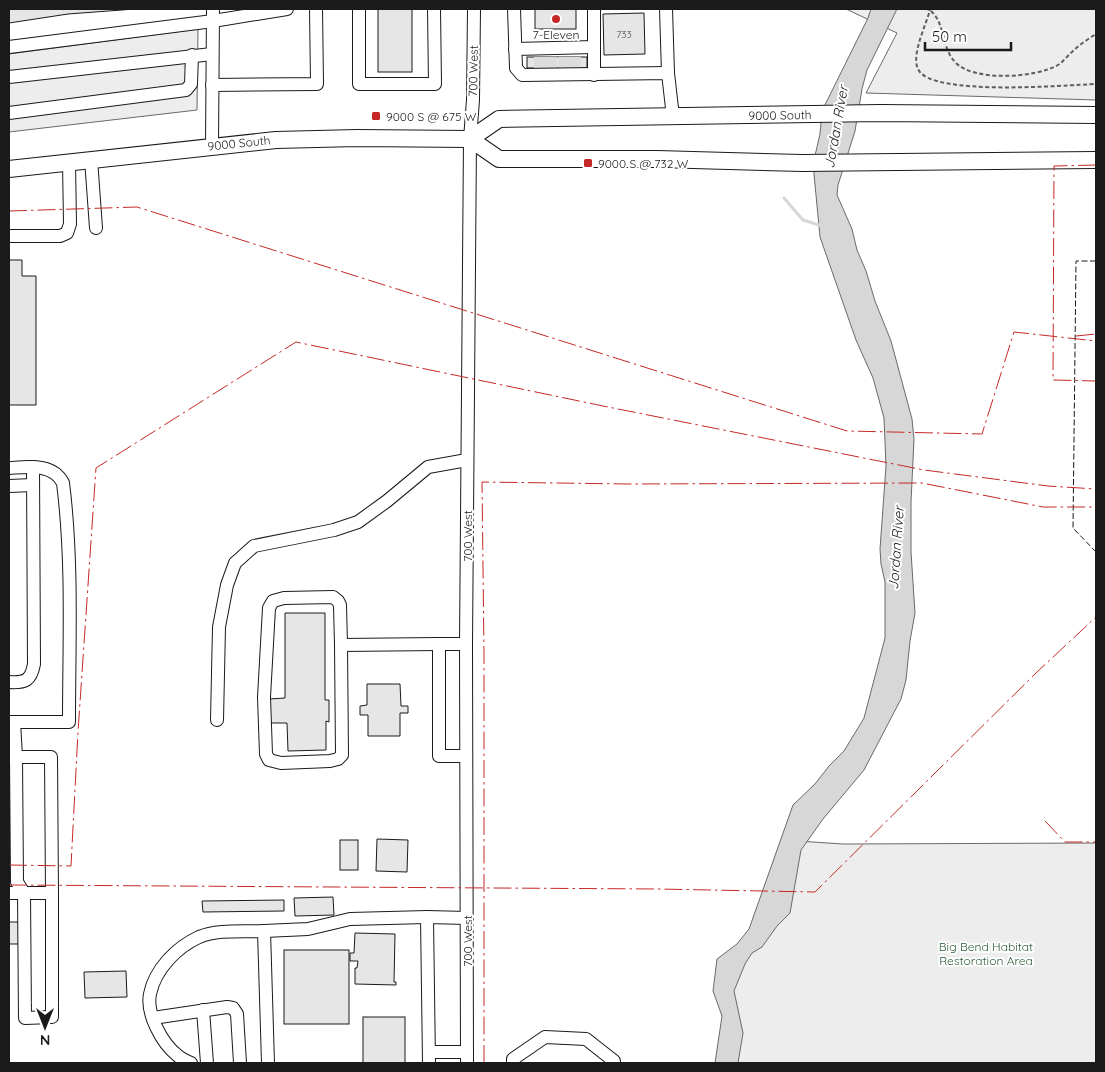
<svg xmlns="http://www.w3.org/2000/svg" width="1105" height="1072" font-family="Quicksand,sans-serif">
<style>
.built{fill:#ededed;stroke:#6a6a6a}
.water{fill:#d7d7d7;stroke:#6a6a6a}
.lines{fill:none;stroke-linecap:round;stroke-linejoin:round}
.stream{stroke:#d7d7d7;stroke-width:3}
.building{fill:#e6e6e6;stroke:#1a1a1a}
.minor-tunnel{stroke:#ddd;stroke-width:12;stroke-dasharray:12 6;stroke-linecap:butt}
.minor-casing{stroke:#1a1a1a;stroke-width:14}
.major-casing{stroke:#1a1a1a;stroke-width:18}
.path{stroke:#5f5f5f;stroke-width:2;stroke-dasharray:4 2.5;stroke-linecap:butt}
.minor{stroke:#fff;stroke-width:12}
.major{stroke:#fff;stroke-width:16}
.fence{stroke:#1a1a1a;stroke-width:1;stroke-dasharray:6 2.5;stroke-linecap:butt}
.power{stroke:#c62828;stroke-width:1;stroke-dasharray:18 4 2.5 4;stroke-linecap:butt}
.poi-dot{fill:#c62828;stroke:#fff;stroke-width:2}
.labels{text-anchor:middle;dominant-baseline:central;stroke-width:4;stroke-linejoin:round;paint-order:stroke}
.number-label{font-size:10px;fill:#4d4d4d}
.poi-label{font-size:12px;fill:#1a1a1a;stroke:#fff;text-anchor:start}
.street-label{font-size:12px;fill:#1a1a1a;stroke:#fff}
.park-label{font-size:12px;fill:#2b5a34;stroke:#fff}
.water-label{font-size:14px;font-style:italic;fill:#1a1a1a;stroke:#fff}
</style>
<rect width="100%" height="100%" fill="#fff"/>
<!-- built -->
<g class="built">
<polygon points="846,9 1096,9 1096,100 866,93 897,33"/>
<polygon points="198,29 197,110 9,132 9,54"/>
<polygon points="798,841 843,844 1096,843 1096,1063 732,1063 731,972"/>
</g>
<!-- water -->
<polygon class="water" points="871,9 897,9 867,70 862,89 855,131 838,185 837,195 852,229 857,250 866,271 875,301 891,341 912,419 914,439 911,502 911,552 915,613 910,641 906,680 901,699 864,770 823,819 801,850 790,913 777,926 762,947 752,953 745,964 734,991 743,1033 738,1063 715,1063 722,1016 713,991 717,959 737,944 749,929 793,805 815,784 829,766 844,751 864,718 885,638 885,582 881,564 880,549 886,466 884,418 873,378 856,340 820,237 814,174 814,160 820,134 822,111 868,18"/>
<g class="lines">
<!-- stream -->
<polyline class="stream" points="784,198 803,220 822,226"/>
</g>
<!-- building -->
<g class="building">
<polygon points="9,9 135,9 68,14 9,23"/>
<rect x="378" y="9" width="34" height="63"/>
<rect x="535" y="9" width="41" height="20"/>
<polygon points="644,13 645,54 604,55 603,14"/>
<rect x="527" y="57" width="60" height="11"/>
<polygon points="9,260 22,260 22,276 36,276 36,405 9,405"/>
<polygon points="285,613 325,613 325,700 329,700 329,722 326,721 326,750 288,751 287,723 269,723 269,699 285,698"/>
<polygon points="367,684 400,684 401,706 408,706 408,713 400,713 400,736 368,736 368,715 360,715 360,706 367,705"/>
<polygon points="377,839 408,840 407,872 376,871"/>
<rect x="340" y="840" width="18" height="30"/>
<polygon points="333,897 334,915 295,916 294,898"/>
<polygon points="284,900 284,911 203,912 202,901"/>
<rect x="9" y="922" width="11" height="22"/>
<polygon points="355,933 395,934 394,982 396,982 396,985 355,984 355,968 357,968 358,961 350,961 350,953 354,953"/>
<rect x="284" y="950" width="65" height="74"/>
<polygon points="126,971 127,997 85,998 84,972"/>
<rect x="363" y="1017" width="42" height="46"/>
</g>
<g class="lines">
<!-- minor-tunnel -->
<g class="minor-tunnel">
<polyline points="551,57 551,68"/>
<polyline points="564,57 564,68"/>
<polyline points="575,57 575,68"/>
<polyline points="540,68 540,57"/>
</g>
<defs>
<g id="minor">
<polyline points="359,9 359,84 435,84 434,9"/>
<polyline points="514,9 516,68 522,75 668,73 673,117"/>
<polyline points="594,9 594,75"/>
<polyline points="666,9 668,73"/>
<polyline points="9,47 213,21 287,9"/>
<polyline points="515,49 594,47"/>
<polyline points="9,77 212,54"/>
<polyline points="212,85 317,84 316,9"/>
<polyline points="9,113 186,90 191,84 192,55"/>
<polyline points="212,146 213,9"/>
<polyline points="91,159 96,228"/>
<polyline points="9,236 60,236 67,233 70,224 69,162"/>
<path d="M9,468C28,467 53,463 63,483C73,562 69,643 69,722H9"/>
<polyline points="9,486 33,485"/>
<polyline points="341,645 342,755 338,759 330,761 281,763 269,760 266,754 264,697 269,608 273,601 284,598 333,597 338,601 340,605 341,645 439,644"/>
<path d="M9,682C25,683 31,681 34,664L33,467"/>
<polyline points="217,720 219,627 227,585 235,563 254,546 334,530 358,522 387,501 428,467 467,460"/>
<polyline points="466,756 439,756 439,644 466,644"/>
<polyline points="9,757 16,757 17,882 24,893 25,1018 52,1017 52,893"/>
<polyline points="9,893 52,893 51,757 16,757 14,722"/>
<polyline points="264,931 308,929 350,919 427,917"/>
<polyline points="203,1010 207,1063"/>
<polyline points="153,1018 227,1007 233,1008 237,1014 240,1063"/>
<polyline points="429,1052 467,1052"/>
<path d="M191,1063C186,1061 181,1059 177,1055C162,1043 146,1014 150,994C155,969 177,947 199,937C218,929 244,932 264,931L268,1063"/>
<polyline points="429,1063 427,917 467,918"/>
<polyline points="467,1063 466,644 470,139 473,100 474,9"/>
<polyline points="513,1063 513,1059 545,1037 586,1039 614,1061 614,1063"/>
</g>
<g id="major">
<polyline points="470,139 499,119 880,113 1096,115"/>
<polyline points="9,169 276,140 357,138 470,139 499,159 657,159 802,163 1096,160"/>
</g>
</defs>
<!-- minor casing -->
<use href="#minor" class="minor-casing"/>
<!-- major casing -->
<use href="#major" class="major-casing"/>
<!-- path -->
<g class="path">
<path d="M927,9L930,10C926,25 911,55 918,69C930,97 1066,85 1096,84"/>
<path d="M931,11C946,25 941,47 955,62C973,82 1036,78 1058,65C1063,62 1067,56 1072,52C1079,45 1088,39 1096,34"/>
</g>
<!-- minor -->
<use href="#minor" class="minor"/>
<!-- major -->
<use href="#major" class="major"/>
<!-- fence -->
<polyline class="fence" points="1096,261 1076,261 1073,528 1096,552"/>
<!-- power -->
<g class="power">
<polyline points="1096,165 1054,166 1053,380 1096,381"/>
<polyline points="9,211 137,207 847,431 982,434 1014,332 1096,341"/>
<polyline points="1076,336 1096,334"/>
<polyline points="1045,821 1065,842 1096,842"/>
<polyline points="9,865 71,866 78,732 96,468 296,342 603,406 924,470 1048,486 1096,489"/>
<polyline points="9,885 657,889 815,892 1037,672 1096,617"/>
<polyline points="484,1063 484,654 482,482 629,484 922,483 1043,507 1096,507"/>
</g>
</g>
<!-- markers -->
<g class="poi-dot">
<circle cx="556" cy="19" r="5"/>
<rect x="371" y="111" width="10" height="10" rx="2.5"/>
<rect x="583" y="158" width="10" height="10" rx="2.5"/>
</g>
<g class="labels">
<!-- number labels -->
<g class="number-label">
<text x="624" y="34">733</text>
</g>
<!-- poi labels -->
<g class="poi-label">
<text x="556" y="34" text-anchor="middle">7-Eleven</text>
<text x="386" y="116">9000 S @ 675 W</text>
<text x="598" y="163">9000 S @ 732 W</text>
</g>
<!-- street labels -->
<g class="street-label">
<text transform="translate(473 71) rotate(-89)">700 West</text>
<text transform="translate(780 115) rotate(-1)">9000 South</text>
<text transform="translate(239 143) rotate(-6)">9000 South</text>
<text transform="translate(467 536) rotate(-90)">700 West</text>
<text transform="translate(467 941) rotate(-90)">700 West</text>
</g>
<!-- park labels -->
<g class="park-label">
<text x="986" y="946">Big Bend Habitat<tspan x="986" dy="14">Restoration Area</tspan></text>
</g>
<!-- water labels -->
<g class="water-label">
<text transform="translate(836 127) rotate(-80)">Jordan River</text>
<text transform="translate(896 548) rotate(-86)">Jordan River</text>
</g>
</g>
<!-- border -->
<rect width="1105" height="1072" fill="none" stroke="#1a1a1a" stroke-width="20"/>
<!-- north arrow -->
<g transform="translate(45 1027) rotate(180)" stroke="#ffffff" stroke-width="4" paint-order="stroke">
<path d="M0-4L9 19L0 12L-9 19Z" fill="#1a1a1a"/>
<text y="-8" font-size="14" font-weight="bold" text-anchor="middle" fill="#1a1a1a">N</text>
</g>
<!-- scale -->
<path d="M925 42v8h86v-8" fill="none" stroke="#1a1a1a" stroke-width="2.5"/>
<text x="932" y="42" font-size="15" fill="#1a1a1a" stroke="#ffffff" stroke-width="4" paint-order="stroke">50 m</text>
</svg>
